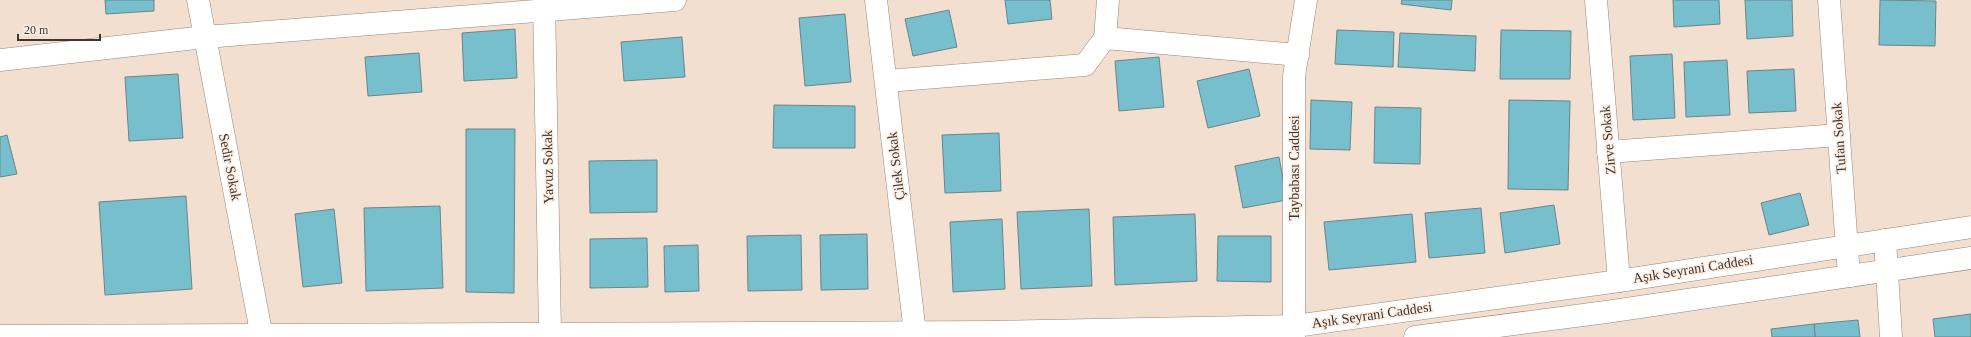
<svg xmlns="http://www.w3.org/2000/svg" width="1971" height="337" font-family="Georgia,serif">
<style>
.building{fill:#78bfce;stroke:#6b8489}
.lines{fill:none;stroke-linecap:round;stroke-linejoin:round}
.minor-casing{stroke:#988678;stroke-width:23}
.tertiary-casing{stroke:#988678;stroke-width:23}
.secondary-casing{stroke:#988678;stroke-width:23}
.minor{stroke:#fff;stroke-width:22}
.tertiary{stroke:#fff;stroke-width:22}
.secondary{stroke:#fff;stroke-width:22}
.labels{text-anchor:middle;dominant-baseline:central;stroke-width:3;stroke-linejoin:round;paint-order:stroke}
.street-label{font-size:14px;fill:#3e3631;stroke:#fcede1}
</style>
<rect width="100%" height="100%" fill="#f2dfd0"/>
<!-- building -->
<g class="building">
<polygon points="105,0 154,0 154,11 106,14"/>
<polygon points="1005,0 1050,0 1052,19 1008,24"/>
<polygon points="1402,0 1452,0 1451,10 1401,4"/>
<polygon points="1673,0 1719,0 1720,24 1674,27"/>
<polygon points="1745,0 1792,0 1793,36 1747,39"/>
<polygon points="1880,0 1936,1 1935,46 1879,45"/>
<polygon points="949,10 957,47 913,56 905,19"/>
<polygon points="845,14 851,82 805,86 799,18"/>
<polygon points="515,29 517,78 464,81 462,33"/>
<polygon points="1337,30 1394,32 1393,67 1335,64"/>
<polygon points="1501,30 1571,31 1570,79 1500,79"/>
<polygon points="1400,33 1476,36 1475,71 1398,67"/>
<polygon points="682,37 685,77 624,81 621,42"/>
<polygon points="419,53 422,92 368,96 365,57"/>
<polygon points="1672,54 1675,118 1633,120 1630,56"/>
<polygon points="1159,57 1164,107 1119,111 1115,61"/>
<polygon points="1727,60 1730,115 1686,117 1684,62"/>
<polygon points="1249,69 1260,116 1208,128 1197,81"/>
<polygon points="1794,69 1796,111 1749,113 1747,71"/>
<polygon points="178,74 183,138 129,141 125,77"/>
<polygon points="1311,100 1352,102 1350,150 1310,149"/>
<polygon points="1509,100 1570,101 1568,190 1508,189"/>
<polygon points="774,105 855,106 855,148 773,148"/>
<polygon points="1375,107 1421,108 1420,164 1374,163"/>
<polygon points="466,129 515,129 514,293 466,292"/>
<polygon points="999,133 1001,191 945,193 942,135"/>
<polygon points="7,135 17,174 0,177 0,137"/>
<polygon points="1279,157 1287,200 1243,208 1235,166"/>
<polygon points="657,160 657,212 590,213 589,161"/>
<polygon points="1800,193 1809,225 1769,235 1761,203"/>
<polygon points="186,196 192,289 105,295 99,202"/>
<polygon points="1554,205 1560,244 1505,253 1500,213"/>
<polygon points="440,206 443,288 366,291 364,208"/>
<polygon points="1481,208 1485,253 1429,258 1425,213"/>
<polygon points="334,209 342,283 303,287 295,214"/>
<polygon points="1089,209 1092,286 1021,289 1017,212"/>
<polygon points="1195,214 1197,281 1115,285 1113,217"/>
<polygon points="1412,214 1416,262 1329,270 1324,222"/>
<polygon points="1002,219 1005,289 953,292 950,222"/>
<polygon points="867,234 868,289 821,290 820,235"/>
<polygon points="801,235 802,290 748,291 747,236"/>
<polygon points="1218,236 1271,236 1271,282 1217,281"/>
<polygon points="647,238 648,287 590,288 590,239"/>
<polygon points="698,245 699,291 665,292 664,246"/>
<polygon points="1971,314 1971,337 1935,337 1933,319"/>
<polygon points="1858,320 1860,337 1815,337 1814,324"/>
<polygon points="1814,324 1815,337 1772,337 1771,329"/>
</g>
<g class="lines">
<defs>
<g id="minor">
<polyline points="198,0 262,337"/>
<polyline points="544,0 550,333"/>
<polyline points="876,0 915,333"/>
<polyline points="1596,0 1619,281"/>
<polyline points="1105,38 1108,0"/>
<polyline points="0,60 205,37 675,0"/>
<polyline points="887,81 1085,65 1105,38 1298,55"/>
<polyline points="1608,152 1839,135"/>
<polyline points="1885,240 1891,337"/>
</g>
<g id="tertiary">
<polyline points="1829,0 1849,276"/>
<polyline points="1294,337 1294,76 1306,0"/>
</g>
<g id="secondary">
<polyline points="0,336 992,332 1295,326 1619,281 1971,227"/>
<polyline points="1415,337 1606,312 1971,258"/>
</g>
</defs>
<!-- minor casing -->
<use href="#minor" class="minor-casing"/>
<!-- tertiary casing -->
<use href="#tertiary" class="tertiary-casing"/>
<!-- secondary casing -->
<use href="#secondary" class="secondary-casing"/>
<!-- minor -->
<use href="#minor" class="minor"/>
<!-- tertiary -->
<use href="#tertiary" class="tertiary"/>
<!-- secondary -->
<use href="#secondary" class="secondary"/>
</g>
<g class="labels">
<!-- street labels -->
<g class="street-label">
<text transform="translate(1839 138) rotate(-94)">Tufan Sokak</text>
<text transform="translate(1608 140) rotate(-95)">Zirve Sokak</text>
<text transform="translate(896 166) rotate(-97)">Çilek Sokak</text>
<text transform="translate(230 167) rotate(79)">Sedir Sokak</text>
<text transform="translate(548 167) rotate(-91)">Yavuz Sokak</text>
<text transform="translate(1294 168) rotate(-90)">Taybabası Caddesi</text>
<text transform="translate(1693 269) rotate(-9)">Aşık Seyrani Caddesi</text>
<text transform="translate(1372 315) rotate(-8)">Aşık Seyrani Caddesi</text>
</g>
</g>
<!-- scale -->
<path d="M18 34v6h82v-6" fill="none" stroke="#3e3631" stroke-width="2"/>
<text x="24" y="34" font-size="12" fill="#3e3631" stroke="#fcede1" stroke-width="3" paint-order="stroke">20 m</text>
</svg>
